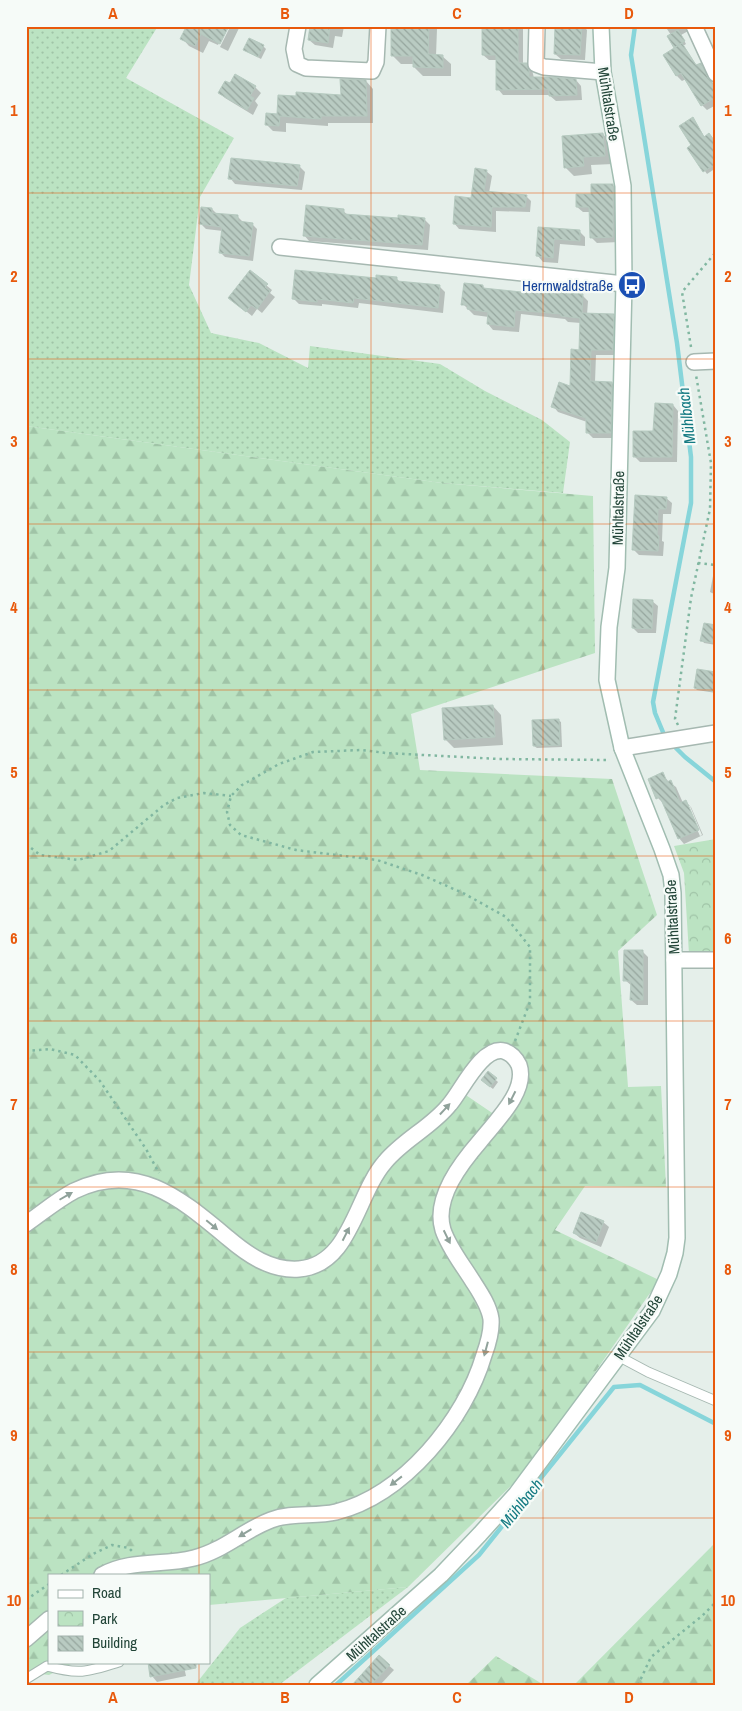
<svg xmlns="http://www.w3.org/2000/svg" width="742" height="1711" font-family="'Archivo Narrow',sans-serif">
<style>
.grass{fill:url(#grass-dots)}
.forest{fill:url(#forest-firs);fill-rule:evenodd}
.park{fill:url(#park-crowns)}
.shadow{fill:#0003;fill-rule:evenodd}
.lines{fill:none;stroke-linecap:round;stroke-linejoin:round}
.stream{stroke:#87d5da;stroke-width:4.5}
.building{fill:url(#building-back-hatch);stroke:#b6cac0}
.lane-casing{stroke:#a6b8b1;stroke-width:11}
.street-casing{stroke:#a6b8b1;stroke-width:18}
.secondary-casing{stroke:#a1bdb1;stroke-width:18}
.path{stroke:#81b7a1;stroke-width:2.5;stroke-dasharray:2.5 4;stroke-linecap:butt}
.lane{stroke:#fff;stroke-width:9}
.street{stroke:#fff;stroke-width:15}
.secondary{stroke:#fff;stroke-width:15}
.oneway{fill:#90a29b}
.grid{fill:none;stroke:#e8590c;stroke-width:1;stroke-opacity:0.55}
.labels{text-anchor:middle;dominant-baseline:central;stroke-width:4.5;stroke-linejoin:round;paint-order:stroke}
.street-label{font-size:15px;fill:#214437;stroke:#f6fbf8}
.transit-label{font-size:15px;fill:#164399;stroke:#f6fbf8;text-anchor:end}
.water-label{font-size:16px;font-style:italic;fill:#137a82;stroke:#f6fbf8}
.neatline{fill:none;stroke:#e8590c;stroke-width:2}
.grid-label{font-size:16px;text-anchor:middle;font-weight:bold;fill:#e8590c}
</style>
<defs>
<pattern id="grass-dots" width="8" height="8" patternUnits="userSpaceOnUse" patternTransform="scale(1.25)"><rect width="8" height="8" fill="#bbe3c2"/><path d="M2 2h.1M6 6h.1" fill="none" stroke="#a0c4a7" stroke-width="1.8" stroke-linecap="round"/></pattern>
<pattern id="forest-firs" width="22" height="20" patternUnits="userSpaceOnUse" patternTransform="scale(1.25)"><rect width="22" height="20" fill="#bbe3c2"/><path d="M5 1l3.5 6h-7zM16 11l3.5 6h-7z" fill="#a0c4a7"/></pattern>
<pattern id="park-crowns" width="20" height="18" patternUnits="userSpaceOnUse" patternTransform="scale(1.25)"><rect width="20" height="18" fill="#bbe3c2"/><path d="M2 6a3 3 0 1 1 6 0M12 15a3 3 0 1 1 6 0" fill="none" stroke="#a0c4a7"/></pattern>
<pattern id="building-back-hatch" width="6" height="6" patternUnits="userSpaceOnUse" patternTransform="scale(1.25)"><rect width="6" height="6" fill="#b9cbc2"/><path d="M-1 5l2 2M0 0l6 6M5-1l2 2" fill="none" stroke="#96a69e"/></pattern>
</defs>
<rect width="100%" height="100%" fill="#e5efea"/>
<!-- grass -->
<g class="grass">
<polygon points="26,26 158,26 126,78 234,138 200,197 189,285 211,333 259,343 308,368 310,346 440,364 485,391 542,420 570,442 563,493 442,483 26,426"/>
<polygon points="408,1587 279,1685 195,1685 240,1628 286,1598"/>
</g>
<!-- forest -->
<g class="forest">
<path d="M26,426L442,483L593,496L595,653L411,714L420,770L612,779L657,915L618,951L628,1087L661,1086L666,1187L585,1186L555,1230L659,1280L528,1469L408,1587L209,1605V1575H49V1662H75L49,1675L26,1672ZM498,1043L507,1045L522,1094L504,1121L454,1087L483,1050Z"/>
<polygon points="716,1542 716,1685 574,1685"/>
<polygon points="496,1656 544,1685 466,1685"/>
</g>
<!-- park -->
<polygon class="park" points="716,839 716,953 689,954 684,873 674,846"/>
<!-- shadow -->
<g class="shadow">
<polygon points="188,26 240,26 228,51 220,47 230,27 227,27 218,45 209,41 203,53 189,46 182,38"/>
<polygon points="311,26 344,26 342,37 335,36 333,48 315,45 309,40"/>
<polygon points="392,26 434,26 437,29 436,56 442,56 451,64 451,76 423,76 414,67 414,64 401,64 392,55"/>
<polygon points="484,26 523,26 523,65 526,64 532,70 534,78 576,80 581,86 582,100 556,101 549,95 503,95 498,89 497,60 489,60 483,55"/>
<polygon points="556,26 583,26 587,30 585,60 561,59 555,54"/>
<polygon points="665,26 690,26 690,30 681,35 686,44 683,46 697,66 700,64 705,69 712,83 716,87 716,105 707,110 702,105 686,79 682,81 677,76 664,55 676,48 671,35"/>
<polygon points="263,46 266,49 261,59 244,50"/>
<polygon points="366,81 373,89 373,123 328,123 328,126 286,123 286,132 273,131 266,124 278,115 342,96"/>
<polygon points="255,87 261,93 255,101 258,105 253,115 225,98 220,93"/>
<polygon points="695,121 705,138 716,144 716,168 707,174 689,148 693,146"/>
<polygon points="603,134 611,143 613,164 591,165 592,174 574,176 565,167"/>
<polygon points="299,166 305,172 302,190 235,184 230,178"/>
<polygon points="486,171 492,176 489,193 526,196 531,201 530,212 496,211 496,232 459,229 454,223 472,199"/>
<polygon points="613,185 618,191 619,242 597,243 591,237 591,212 583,212 577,207 593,195"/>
<polygon points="212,209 218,215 238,217 243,222 252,224 257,229 253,261 225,257 220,252 223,231 206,229 201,224"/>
<polygon points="343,211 348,215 399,220 424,219 430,225 428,250 309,241 304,235"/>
<polygon points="540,229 580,232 585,237 585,246 560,244 558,263 543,262 538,256"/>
<polygon points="250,272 272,290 270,293 275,297 262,313 257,309 252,316 235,302"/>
<polygon points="396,278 401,283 439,286 445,292 443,313 359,303 358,308 322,304 322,306 299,304 293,298 377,279"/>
<polygon points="483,286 486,290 532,294 583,296 588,301 587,315 613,315 619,321 618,355 596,355 595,382 612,383 617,388 616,438 593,438 587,432 587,422 558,412 553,406 571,388 580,351 581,323 568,322 565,319 521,314 519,332 493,330 488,324 489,317 474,315 463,304"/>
<polygon points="673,405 678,411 677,462 640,462 634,456"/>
<polygon points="636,496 666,498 672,503 671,514 663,514 662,541 664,542 663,556 639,555 633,549"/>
<polygon points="713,576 716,576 716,595 710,592"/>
<polygon points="652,601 658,606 656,633 638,633 633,628"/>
<polygon points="716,626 716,645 704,643 702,640"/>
<polygon points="716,674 716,693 697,690 695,688"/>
<polygon points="493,706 501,715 503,745 454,748 445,739"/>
<polygon points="558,720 561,722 562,747 537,748 534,746"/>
<path d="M662,774L669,782L676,787L683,803L686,802L691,807L703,835L684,844L679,838L663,803L658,798ZM687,806H690L702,835L700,836Z"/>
<polygon points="643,952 648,957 648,1005 637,1005 631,1000 632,986 625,980"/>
<polygon points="488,1073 498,1082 493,1089 485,1083"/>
<polygon points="603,1222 609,1227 601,1247 580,1238 574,1233"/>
<polygon points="379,1657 394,1670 380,1685 354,1685"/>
<polygon points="183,1662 186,1676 157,1682 152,1676"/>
</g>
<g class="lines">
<!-- stream -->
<g class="stream">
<polyline points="635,26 631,55 677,343 691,457 691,503 653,702 655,713 665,737"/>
<polyline points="672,744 685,757 716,782"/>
<polyline points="336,1685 479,1555 614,1387 640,1385 716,1424"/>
</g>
</g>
<!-- building -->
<g class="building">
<polygon points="185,26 229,26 220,44 201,34 195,46 180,39 186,27"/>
<polygon points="310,26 330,26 328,43 308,40"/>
<polygon points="391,26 429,26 428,54 443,55 443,68 413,67 413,56 391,56"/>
<polygon points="482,26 518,26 518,63 527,63 529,70 529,77 549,77 576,79 577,95 549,96 549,89 496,90 496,55 482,55"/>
<polygon points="555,26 582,26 580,55 554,54"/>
<polygon points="678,30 685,41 674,48 667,36"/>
<polygon points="249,38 264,45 258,57 243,50"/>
<polygon points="682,43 696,65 701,63 708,78 716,87 716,97 701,106 681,73 676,76 663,55"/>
<polygon points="235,74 256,86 250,96 254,98 247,110 218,93 225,81 230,83"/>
<polygon points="340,79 366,80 367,116 321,116 321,119 280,116 279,126 265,125 266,113 277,114 278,95 296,96 296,92 341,95"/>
<polygon points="693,117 704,137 709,133 716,143 716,164 703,172 687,148 691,145 679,126"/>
<polygon points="603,133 605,156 583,157 584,166 564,168 562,136"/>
<polygon points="231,158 300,165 297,186 228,179"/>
<polygon points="475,168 487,170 484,191 527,195 525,207 492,207 491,227 453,224 455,196 471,198"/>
<polygon points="591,184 613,184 613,237 590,238 589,207 576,207 576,194 591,194"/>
<polygon points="306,205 344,209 344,214 398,218 398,215 425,218 422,245 303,236"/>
<polygon points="201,207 212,208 212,213 238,215 238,221 253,223 249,256 219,253 222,227 199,224"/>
<polygon points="538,227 580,230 580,241 554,239 553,258 536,256"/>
<polygon points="250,270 268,284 265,287 270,291 257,309 251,305 246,312 228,298"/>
<polygon points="295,270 376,278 376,275 397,277 397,281 440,285 438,308 354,298 353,303 317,299 317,302 292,299"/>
<polygon points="464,283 483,285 483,288 531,293 531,291 583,294 582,313 614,314 613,350 591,350 590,381 612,382 611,433 586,433 586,418 551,407 559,382 570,386 571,349 579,350 580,318 561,316 561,314 515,310 514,327 487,324 488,312 467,309 468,305 461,305"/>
<polygon points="655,403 673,404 672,457 633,457 633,431 653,431"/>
<polygon points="635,495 667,497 666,509 658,509 657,535 659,536 658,551 632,550"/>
<polygon points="633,599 653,600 652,629 632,628"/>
<polygon points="704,623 716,625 716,643 700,641"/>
<polygon points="697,669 716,672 716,692 694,688"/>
<polygon points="493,705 495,737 444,740 442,708"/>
<polygon points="559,719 560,745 533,746 532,720"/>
<polygon points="663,772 667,782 671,780 680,803 686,800 699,830 678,839 660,797 656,799 648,779"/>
<polygon points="624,950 643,950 643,1000 630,1000 631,981 623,981"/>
<polygon points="488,1071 497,1078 490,1087 481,1080"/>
<polygon points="581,1212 604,1221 596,1242 573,1233"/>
<polygon points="379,1655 390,1665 371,1685 352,1685"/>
<polygon points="148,1662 196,1662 196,1668 150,1677"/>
</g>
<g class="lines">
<defs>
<g id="lane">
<polyline points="618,1356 648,1372 716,1401"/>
<path d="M26,1679L47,1666C79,1675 87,1672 119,1662"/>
</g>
<g id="street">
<polyline points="298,26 294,49 297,64 306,68 372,71 376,62 378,26"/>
<polyline points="537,26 536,64 544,67 603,72"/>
<polyline points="694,26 716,74"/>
<polyline points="280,247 624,284"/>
<polyline points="694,362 716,361"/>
<polyline points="622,748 716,733"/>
<polyline points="674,960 716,960"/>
<path d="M26,1224C42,1213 57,1200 74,1191C137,1160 181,1199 228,1238C248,1255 271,1271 299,1269C351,1265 356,1195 385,1162C404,1139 432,1127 450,1104C462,1090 482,1046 504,1051C511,1053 516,1059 519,1065C528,1091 495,1122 481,1140C462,1162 433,1198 443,1230C449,1248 462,1264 472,1280C479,1291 489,1305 491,1319C492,1331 488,1344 484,1355C465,1420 404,1495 336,1512C315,1517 292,1512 271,1520C244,1530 223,1551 194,1558C163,1566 131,1559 102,1575"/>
<polyline points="26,1639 49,1619"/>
</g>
<polyline id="secondary" points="317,1685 441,1575 480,1534 516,1494 652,1311 669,1274 675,1253 677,1238 673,893 671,875 662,849 622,748 607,680 609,627 617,568 624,284 623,186 603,72 601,26"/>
</defs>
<!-- lane casing -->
<use href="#lane" class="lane-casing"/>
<!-- street casing -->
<use href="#street" class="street-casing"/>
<!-- secondary casing -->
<use href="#secondary" class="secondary-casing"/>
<!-- path -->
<g class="path">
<polyline points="691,347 682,292 716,252"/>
<polyline points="698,563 716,565"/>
<polyline points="678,725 675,719 691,598 710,509 711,463 696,375"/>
<polyline points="26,844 40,855 78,860 109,851 164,805 177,798 204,793 231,796"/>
<polyline points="515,1041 530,1002 530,947 506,917 465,894 422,875 377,860 296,850 241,835 230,825 227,812 231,796 242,785 279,764 313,752 361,750 386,753 499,759 610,760"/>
<polyline points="26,1051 50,1049 75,1055 100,1081 146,1149 159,1173"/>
<polyline points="61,1575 93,1554 112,1545 129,1548 132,1551"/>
<polyline points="26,1600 49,1584"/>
<polyline points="638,1685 651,1657 702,1616 716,1602"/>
</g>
<!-- lane -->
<use href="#lane" class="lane"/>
<!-- street -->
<use href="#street" class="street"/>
<!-- secondary -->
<use href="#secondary" class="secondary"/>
</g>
<!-- one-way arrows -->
<defs><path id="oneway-solid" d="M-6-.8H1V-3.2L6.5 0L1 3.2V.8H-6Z" transform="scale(1.25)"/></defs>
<g class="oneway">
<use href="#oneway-solid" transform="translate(512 1098) rotate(117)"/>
<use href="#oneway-solid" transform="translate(445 1109) rotate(-47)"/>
<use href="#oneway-solid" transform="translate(66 1196) rotate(-30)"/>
<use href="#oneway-solid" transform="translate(212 1225) rotate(40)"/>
<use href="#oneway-solid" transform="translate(346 1234) rotate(-63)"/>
<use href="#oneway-solid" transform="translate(447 1237) rotate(64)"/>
<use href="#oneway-solid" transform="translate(486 1349) rotate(105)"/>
<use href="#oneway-solid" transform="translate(396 1481) rotate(142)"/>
<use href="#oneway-solid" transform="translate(245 1533) rotate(149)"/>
</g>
<!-- grid -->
<path class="grid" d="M199,26V1575M371,26V1685M543,26V1685M26,193H716M26,359H716M26,524H716M26,690H716M26,856H716M26,1021H716M26,1187H716M26,1352H716M26,1518H716M199,1662V1685"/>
<!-- icons -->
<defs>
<symbol id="bus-disc" viewBox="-11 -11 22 22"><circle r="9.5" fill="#1a4fb4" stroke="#f6fbf8"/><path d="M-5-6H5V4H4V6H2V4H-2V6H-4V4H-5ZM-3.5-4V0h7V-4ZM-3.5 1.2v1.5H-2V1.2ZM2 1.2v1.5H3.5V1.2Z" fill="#fff"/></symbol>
</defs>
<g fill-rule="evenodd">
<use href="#bus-disc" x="616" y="269" width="32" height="32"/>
</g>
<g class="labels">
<!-- street labels -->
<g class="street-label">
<text transform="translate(609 104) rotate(81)">Mühltalstraße</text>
<text transform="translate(618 508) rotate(-89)">Mühltalstraße</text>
<text transform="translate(672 917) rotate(-93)">Mühltalstraße</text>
<text transform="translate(638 1327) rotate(-56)">Mühltalstraße</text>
<text transform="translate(376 1633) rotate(-42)">Mühltalstraße</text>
</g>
<!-- transit labels -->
<g class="transit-label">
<text x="613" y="285">Herrnwaldstraße</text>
</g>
<!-- water labels -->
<g class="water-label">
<text transform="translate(686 416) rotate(-97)">Mühlbach</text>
<text transform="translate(521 1503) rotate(-51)">Mühlbach</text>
</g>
</g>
<!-- border -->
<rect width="742" height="1711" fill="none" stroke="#f6fbf8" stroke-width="55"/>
<!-- legend -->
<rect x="48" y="1574" width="162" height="90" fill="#f6fbf8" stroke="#a1b2ab"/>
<rect x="58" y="1590" width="25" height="8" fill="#ffffff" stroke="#a1b2ab"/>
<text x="92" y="1598" font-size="15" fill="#214437">Road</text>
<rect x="58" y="1611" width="25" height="15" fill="url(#park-crowns)" stroke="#a1b2ab"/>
<text x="92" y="1624" font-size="15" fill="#214437">Park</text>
<rect x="58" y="1636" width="25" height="15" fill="url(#building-back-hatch)" stroke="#a1b2ab"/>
<text x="92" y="1648" font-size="15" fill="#214437">Building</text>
<rect x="28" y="28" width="686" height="1656" class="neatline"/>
<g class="grid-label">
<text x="113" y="19">A</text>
<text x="285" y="19">B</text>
<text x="457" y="19">C</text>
<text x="629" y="19">D</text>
<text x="14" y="116">1</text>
<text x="728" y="116">1</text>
<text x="14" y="282">2</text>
<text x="728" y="282">2</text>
<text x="14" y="447">3</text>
<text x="728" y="447">3</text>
<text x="14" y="613">4</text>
<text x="728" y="613">4</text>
<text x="14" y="778">5</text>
<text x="728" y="778">5</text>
<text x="14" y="944">6</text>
<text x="728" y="944">6</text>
<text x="14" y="1110">7</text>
<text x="728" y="1110">7</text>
<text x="14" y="1275">8</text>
<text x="728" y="1275">8</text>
<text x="14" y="1441">9</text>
<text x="728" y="1441">9</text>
<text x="14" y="1606">10</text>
<text x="728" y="1606">10</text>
<text x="113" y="1703">A</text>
<text x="285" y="1703">B</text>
<text x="457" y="1703">C</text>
<text x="629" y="1703">D</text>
</g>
</svg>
